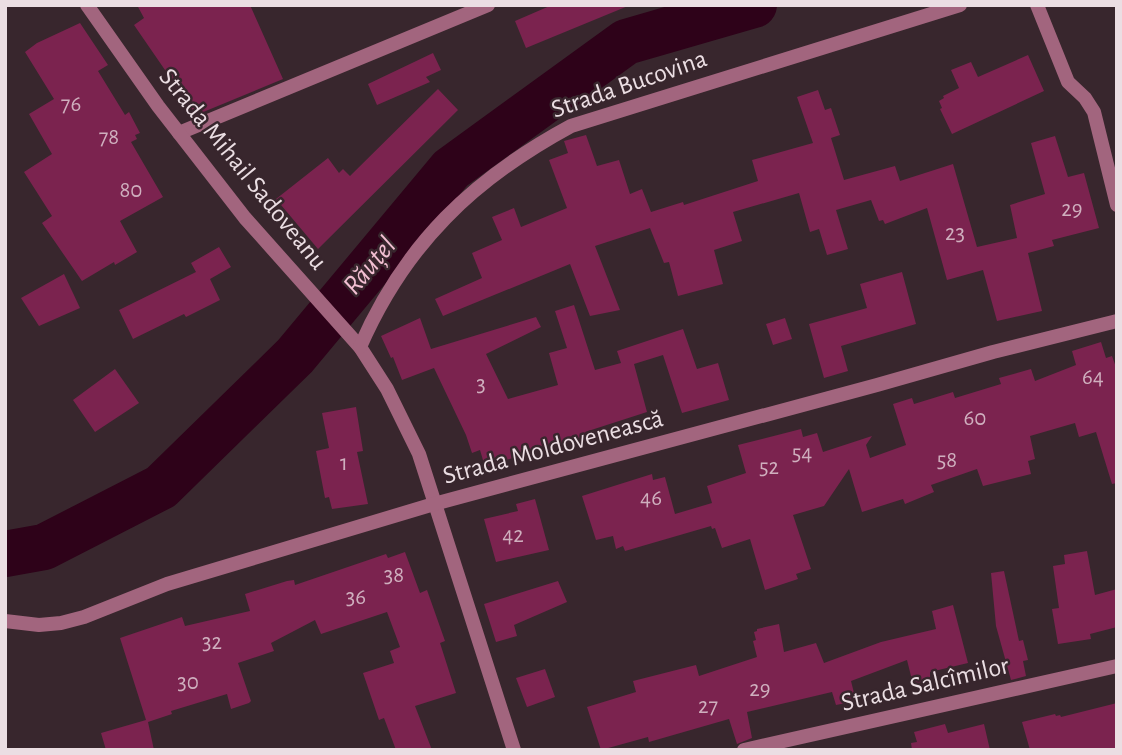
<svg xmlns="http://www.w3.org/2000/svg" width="1122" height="755" font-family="'Alegreya Sans',sans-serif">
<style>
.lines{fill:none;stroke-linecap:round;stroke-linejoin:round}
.river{stroke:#2e0219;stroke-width:46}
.building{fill:#7b234f}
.service{stroke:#a2657e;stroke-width:14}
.minor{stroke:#a2657e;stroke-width:14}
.labels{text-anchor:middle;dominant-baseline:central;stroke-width:5;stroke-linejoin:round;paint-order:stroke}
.number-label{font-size:23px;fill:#cfafbe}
.street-label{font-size:26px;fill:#ebdee3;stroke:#38262d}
.water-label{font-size:28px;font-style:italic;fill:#f3c0d3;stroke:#38262d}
</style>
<rect width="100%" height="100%" fill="#38262d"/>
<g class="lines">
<!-- river -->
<polyline class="river" points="5,554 44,547 161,487 295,356 451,169 626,42 754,5"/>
</g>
<!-- building -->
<g class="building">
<polygon points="137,5 250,5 283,79 196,115 134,25 144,18"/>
<polygon points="552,5 628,5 628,6 526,48 515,21"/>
<polygon points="80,23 108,65 98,71 125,115 129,112 140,133 135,135 137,139 131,142 163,197 120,221 137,252 115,265 114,262 82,281 42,223 52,216 24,172 52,154 29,114 54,99 25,52 37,43"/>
<polygon points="433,53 441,70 426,77 430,82 377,105 368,84"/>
<polygon points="1028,55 1044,91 952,134 940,109 942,108 939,101 944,98 943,96 959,88 951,70 971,62 978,77"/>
<polygon points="438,89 458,110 318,249 276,199 328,158 339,173 343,169 350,176"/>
<polygon points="818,90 825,110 831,108 840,135 831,138 844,180 895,166 900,181 953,164 977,247 1017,238 1010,205 1045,194 1031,143 1055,136 1068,177 1084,173 1099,228 1052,240 1054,246 1028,253 1042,311 997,321 983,270 947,280 927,208 885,224 883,220 879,221 871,200 836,210 848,249 827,255 819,229 810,232 799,193 733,212 742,241 714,250 723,284 678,296 669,262 664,263 650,228 595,246 620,310 590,316 570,264 443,316 435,299 482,278 472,253 502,240 492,217 514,208 521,227 567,208 549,160 568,153 564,141 586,135 597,166 619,160 630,194 642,189 651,212 683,202 684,205 758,181 752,160 813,143 797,97"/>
<polygon points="219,247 231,267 210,279 220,300 186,317 184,314 133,339 119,310 196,272 191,263"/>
<polygon points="902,272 916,324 841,346 848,371 824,378 809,324 867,308 860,284"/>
<polygon points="64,274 80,308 39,326 21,298"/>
<polygon points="574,305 595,370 621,363 617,351 683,329 697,369 718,363 729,400 682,413 663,355 634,364 647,412 585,432 587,438 534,451 485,467 480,450 472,453 466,435 434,368 402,380 393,357 391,358 381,336 420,318 431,349 536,317 541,327 486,354 508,399 558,385 549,353 567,348 555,311"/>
<polygon points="785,318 792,339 773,345 766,324"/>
<polygon points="1101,342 1106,358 1112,356 1117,370 1117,483 1112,484 1096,432 1079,437 1075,423 1030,436 1035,459 1028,461 1031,474 983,486 977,469 931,485 934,492 905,504 903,499 862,512 849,469 824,506 793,515 811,569 796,574 798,579 765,590 750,539 722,548 715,528 712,529 711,526 625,551 623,546 616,549 613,536 596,540 582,496 652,474 653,480 665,477 675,514 712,503 707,486 746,473 738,445 801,429 803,437 817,433 823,452 872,436 866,445 870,458 906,445 893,404 912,398 914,404 953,392 955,398 1001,384 999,378 1031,369 1035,381 1076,365 1072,351"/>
<polygon points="115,369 139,403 95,432 73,400"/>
<polygon points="356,407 363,451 357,452 368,504 332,509 329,497 325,498 316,451 329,448 322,413"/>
<polygon points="535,499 549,550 496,562 484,519 518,511 516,504"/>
<polygon points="1087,551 1095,595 1117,589 1117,627 1090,634 1091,639 1058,644 1052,609 1059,608 1053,566 1065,564 1064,555"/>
<polygon points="405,552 420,593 427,590 445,641 440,643 456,693 415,706 432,750 396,750 384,718 379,720 363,673 394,663 390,651 400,647 387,612 321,634 315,620 271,643 274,651 238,663 251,701 249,703 231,709 227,694 171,711 172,714 148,722 154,750 106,750 101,733 146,720 120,638 182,617 185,626 250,611 245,594 287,581 294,580 295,585 386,554 388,558"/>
<polygon points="1004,571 1019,641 1023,640 1028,660 1023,661 1026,676 1011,680 996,626 991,573"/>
<polygon points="558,581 567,602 514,625 517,636 496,642 484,604"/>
<polygon points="953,605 968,663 930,672 930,680 913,684 907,660 851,681 856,701 836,705 832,692 747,712 752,738 737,744 729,719 649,742 648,737 601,750 587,707 636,692 633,681 696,665 699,676 757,657 753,641 756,640 754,632 757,631 757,629 779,624 784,652 816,643 824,663 881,642 936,629 932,611"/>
<polygon points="545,669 555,697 527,707 516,678"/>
<polygon points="1117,703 1117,750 1030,750 1022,722 1055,714 1056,716 1060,715 1061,717"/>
<polygon points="945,724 948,733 984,724 990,750 912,750 911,743 917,742 914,732"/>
</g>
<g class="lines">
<!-- service -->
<polyline class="service" points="179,133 488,5"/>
<!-- minor -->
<g class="minor">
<polyline points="87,5 158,106 245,218 360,347 387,389 419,454 514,750"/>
<polyline points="1037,5 1068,82 1085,98 1094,112 1117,205"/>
<path d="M360,347C405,244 473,179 571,126L960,5"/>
<polyline points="5,621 39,625 61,623 84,617 167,584 434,504 877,385 993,352 1117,321"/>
<polyline points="744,750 1117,666"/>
</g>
</g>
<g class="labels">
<!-- number labels -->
<g class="number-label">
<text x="71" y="104">76</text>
<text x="109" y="137">78</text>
<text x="131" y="190">80</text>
<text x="1072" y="209">29</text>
<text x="955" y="233">23</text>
<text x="1093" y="377">64</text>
<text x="481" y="384">3</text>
<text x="975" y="418">60</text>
<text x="802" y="453">54</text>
<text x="947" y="460">58</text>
<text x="344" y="463">1</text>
<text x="769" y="467">52</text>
<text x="651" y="498">46</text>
<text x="513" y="535">42</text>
<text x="394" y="575">38</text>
<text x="356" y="597">36</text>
<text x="212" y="642">32</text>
<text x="188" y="682">30</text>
<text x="760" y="689">29</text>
<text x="708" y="706">27</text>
</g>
<!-- street labels -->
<g class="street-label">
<text transform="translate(629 84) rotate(-19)">Strada Bucovina</text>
<text transform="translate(243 169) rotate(51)">Strada Mihail Sadoveanu</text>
<text transform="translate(553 447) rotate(-15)">Strada Moldovenească</text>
<text transform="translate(925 684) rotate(-13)">Strada Salcîmilor</text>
</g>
<!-- water labels -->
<g class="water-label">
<text transform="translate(370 266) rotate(-50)">Răuțel</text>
</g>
</g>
<!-- border -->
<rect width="1122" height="755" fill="none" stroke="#ebdee3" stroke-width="14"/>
</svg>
